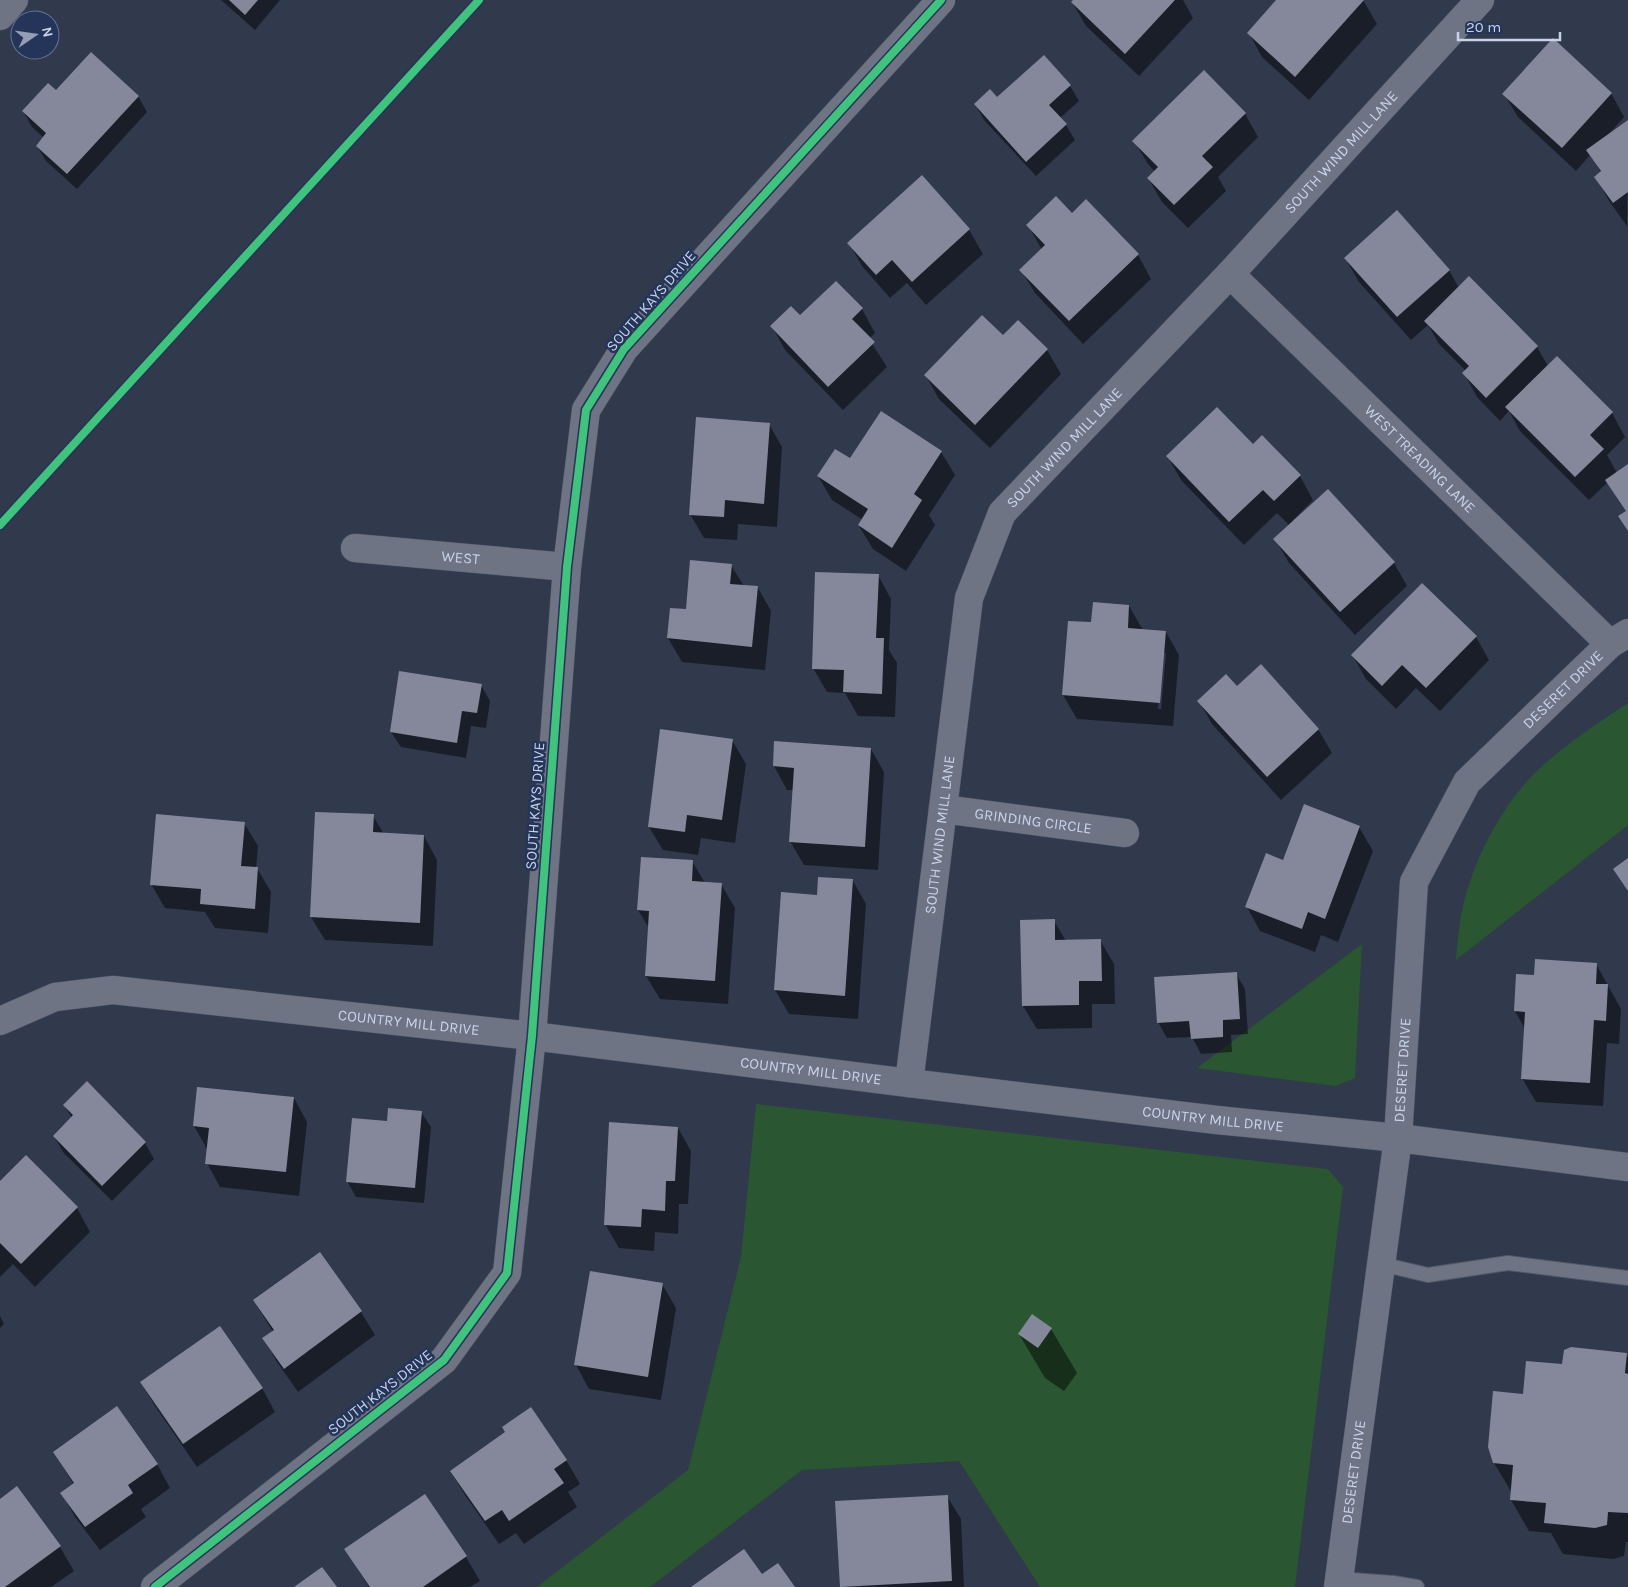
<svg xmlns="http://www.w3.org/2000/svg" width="1628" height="1587" font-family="Karla,sans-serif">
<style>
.green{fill:#2a5631}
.shadow{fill:#0007;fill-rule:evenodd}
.building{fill:#85889b}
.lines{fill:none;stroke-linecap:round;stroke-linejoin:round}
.lane-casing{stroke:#505768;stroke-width:16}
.street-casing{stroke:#505768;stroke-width:29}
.secondary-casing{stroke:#505768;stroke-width:29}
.lane{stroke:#6e7484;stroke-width:14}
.street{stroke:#6e7484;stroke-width:28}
.secondary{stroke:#6e7484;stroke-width:28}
.cycleway-casing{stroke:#253459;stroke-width:11}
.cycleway{stroke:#40c37c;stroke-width:8}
.labels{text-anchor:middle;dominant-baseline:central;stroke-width:5;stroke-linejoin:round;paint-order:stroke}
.street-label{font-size:15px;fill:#c8d3ea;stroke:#253459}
</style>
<rect width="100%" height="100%" fill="#31394d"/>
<!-- green -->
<g class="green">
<path d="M1628,703V825L1456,960C1458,936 1460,911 1468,888C1481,846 1506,800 1539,769C1566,744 1598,723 1628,703Z"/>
<polygon points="1362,944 1355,1078 1336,1086 1197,1068"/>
<polygon points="756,1104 1328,1169 1343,1187 1295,1587 1040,1587 959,1461 802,1470 650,1587 537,1587 688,1470 741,1257"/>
</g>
<!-- shadow -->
<g class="shadow">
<polygon points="221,0 280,0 255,30"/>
<polygon points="1074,0 1183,0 1193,18 1139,76 1086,26 1072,2"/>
<polygon points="1278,0 1363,0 1377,24 1309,100 1262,57 1249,33"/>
<polygon points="1070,86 1079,101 1060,118 1066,125 1075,140 1036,176 984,120 975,104 997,99"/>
<polygon points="56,92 138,96 147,112 77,189 46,161 37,146 44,138 32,127 23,111"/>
<polygon points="1611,93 1624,117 1609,134 1628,122 1627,226 1609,201 1596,177 1601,173 1591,154 1576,171 1518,117 1504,94"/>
<polygon points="1245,114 1258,137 1218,177 1226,191 1188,228 1162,202 1148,178 1155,172 1148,164 1134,141"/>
<polygon points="922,177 969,230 983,254 926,305 907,283 890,298 862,266 849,243"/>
<polygon points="1086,201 1138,255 1151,279 1083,344 1035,293 1021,270 1042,250 1028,225 1072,215"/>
<polygon points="1345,258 1449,270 1459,288 1537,347 1548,366 1612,413 1625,437 1607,455 1617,473 1628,466 1628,531 1620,517 1627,512 1608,482 1589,500 1520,431 1509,411 1500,421 1477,397 1464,373 1466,371 1439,344 1428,325 1411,340 1359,282"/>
<polygon points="862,309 875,333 869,339 887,367 843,410 785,350 772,326 800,317"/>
<polygon points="1018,322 1047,350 1061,374 990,448 939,399 926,376 1003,337"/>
<polygon points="769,424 782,447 777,527 738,524 737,540 704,538 690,514"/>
<polygon points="1253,445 1300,476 1313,500 1292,521 1293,522 1394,563 1407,586 1355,635 1289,563 1275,539 1290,526 1277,513 1244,545 1181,480 1168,457"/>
<polygon points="941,452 955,475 929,515 935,525 906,571 873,549 859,526 863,520 832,500 818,476 850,460"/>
<polygon points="731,565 744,586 758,588 771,611 765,670 682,662 668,638 687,611"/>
<polygon points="878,575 891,599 889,650 897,663 895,717 858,716 845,693 827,692 813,668"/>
<path d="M1129,606L1143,630L1166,632L1179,655L1173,726L1077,719L1063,695L1092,624ZM1163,653H1166L1161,709H1158Z"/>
<polygon points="1476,637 1489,660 1440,711 1416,688 1396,709 1366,679 1353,656"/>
<polygon points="481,685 490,701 486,728 471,726 466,758 401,747 391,732"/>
<polygon points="1237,687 1318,729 1332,753 1281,800 1212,724 1199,701"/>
<polygon points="732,740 746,764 735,843 701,838 698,855 663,850 649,827"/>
<polygon points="775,742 871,749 884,772 878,870 804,865 790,841 794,790 787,790 774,766"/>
<polygon points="373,816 384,834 424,836 437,860 433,946 325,940 311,917"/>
<polygon points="244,823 258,846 256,868 257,868 271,892 268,933 215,928 205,912 165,908 151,884"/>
<polygon points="1359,827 1373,851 1338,942 1321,935 1315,952 1260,931 1247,907 1283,861"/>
<polygon points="692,861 705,883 721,884 735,908 728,1004 660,999 646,976 649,928 638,910"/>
<polygon points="853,881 866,904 858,1019 789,1014 775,990 782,893 818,896"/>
<polygon points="1054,921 1066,941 1100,940 1114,964 1115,1004 1092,1004 1092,1028 1037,1029 1023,1006"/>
<polygon points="1596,964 1621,1009 1619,1044 1607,1043 1603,1106 1536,1102 1522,1078 1525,1029 1515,1011"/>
<polygon points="1236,974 1245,989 1248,1034 1231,1035 1232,1052 1201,1054 1192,1037 1167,1038 1158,1022"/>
<polygon points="294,1098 307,1122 299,1196 220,1187 207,1163 207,1149 194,1126"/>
<polygon points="64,1105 145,1143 154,1159 112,1201 63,1152 54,1136 72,1118"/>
<polygon points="421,1112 431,1127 424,1203 356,1197 347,1181 388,1123"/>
<polygon points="678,1128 691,1151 688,1204 679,1204 678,1234 655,1232 654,1251 619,1248 605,1224"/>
<polygon points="0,1183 77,1208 90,1232 35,1287 13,1264 0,1277"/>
<polygon points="319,1254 361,1312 375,1335 298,1392 277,1362 264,1339 273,1332 254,1301"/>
<polygon points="662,1284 676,1308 661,1400 589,1389 576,1365"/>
<polygon points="0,1316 4,1324 0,1328"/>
<polygon points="1051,1329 1077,1373 1064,1391 1045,1378 1019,1334"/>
<polygon points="1626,1354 1628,1357 1628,1542 1626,1542 1624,1556 1613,1559 1563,1554 1551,1533 1529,1531 1511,1500 1512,1493 1494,1463 1524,1395 1564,1365"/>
<polygon points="141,1383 262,1388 275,1412 197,1467 155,1406"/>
<polygon points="54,1452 157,1464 170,1488 141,1509 146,1517 100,1550 75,1517 62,1493 74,1485"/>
<polygon points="566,1460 580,1484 568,1492 577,1507 524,1544 516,1533 499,1544 465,1495 451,1472"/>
<polygon points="17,1488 60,1547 74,1571 51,1587 0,1587 0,1500"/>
<polygon points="425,1496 466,1557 480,1581 470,1587 369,1587 346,1550"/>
<polygon points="947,1496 961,1519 964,1587 842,1587"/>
</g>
<!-- building -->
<g class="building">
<polygon points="229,0 258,0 245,15"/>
<polygon points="1073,0 1175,0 1125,54 1071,2"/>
<polygon points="1276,0 1364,0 1295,77 1247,33"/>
<polygon points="1553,38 1612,93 1562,148 1502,94"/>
<polygon points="91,52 139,96 67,174 36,146 46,133 22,111 48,83 56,90"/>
<polygon points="1044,55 1071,85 1049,105 1067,124 1026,162 974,104 990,89 997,97"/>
<polygon points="1204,70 1246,113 1202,156 1213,167 1174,205 1147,178 1158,167 1132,141"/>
<polygon points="1628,120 1628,192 1613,203 1594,177 1601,171 1586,150"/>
<polygon points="922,175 970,229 912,282 892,260 876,275 847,243"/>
<polygon points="1056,196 1072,213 1086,199 1139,254 1069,321 1019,270 1045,245 1026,225"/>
<polygon points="1397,210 1450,270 1397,317 1344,258"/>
<polygon points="1469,276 1538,346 1486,398 1462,373 1469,366 1424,321"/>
<polygon points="836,281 863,308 852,319 875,342 828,387 770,326 791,306 800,315"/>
<polygon points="982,315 1003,335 1018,320 1048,349 975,425 924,375"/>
<polygon points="1557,356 1613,412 1590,435 1604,449 1575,477 1505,407"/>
<polygon points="1217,407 1253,444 1262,435 1301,475 1274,501 1263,490 1229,522 1166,456"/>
<polygon points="881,411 942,451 914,494 922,500 892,548 858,525 868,509 817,476 835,449 850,458"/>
<polygon points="696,417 770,423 764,504 725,500 724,517 689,515"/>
<polygon points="1628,464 1628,531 1618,516 1626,511 1605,480"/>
<polygon points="1328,489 1395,562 1340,612 1273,539"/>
<polygon points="690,560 732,564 730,584 758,586 752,647 667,638 670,608 686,609"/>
<polygon points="815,572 879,574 876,638 884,638 882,694 843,692 844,670 812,669"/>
<polygon points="1422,583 1477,636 1426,688 1402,665 1382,686 1351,655"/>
<polygon points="1093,602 1129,605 1128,628 1166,631 1160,703 1062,695 1068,621 1091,622"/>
<polygon points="1261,664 1319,729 1267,777 1197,701 1226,674 1237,686"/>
<polygon points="399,671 482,684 477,713 462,711 457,743 390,732"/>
<polygon points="660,729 733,739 722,820 687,815 685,832 648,827"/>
<polygon points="774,741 871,748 865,847 789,842 794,768 773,766"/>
<polygon points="1304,804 1360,826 1325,919 1308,912 1302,929 1245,907 1266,853 1283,860"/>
<polygon points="315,812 374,814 373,832 424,835 420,923 310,917"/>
<polygon points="156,814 245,822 241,866 258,867 255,909 200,904 201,889 150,885"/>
<polygon points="641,857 693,860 692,881 722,883 715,981 645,976 649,911 637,910"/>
<polygon points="1628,858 1628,891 1613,869"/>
<polygon points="818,877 853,879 845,996 774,990 781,892 817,895"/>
<polygon points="1055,919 1055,940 1101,939 1102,981 1079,981 1079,1005 1022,1006 1020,920"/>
<polygon points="1535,959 1597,963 1596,984 1608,984 1606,1021 1594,1020 1590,1083 1521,1079 1525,1012 1514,1011 1516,974 1534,975"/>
<polygon points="1237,972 1240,1019 1223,1020 1223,1037 1191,1039 1189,1021 1157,1023 1154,977"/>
<polygon points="87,1081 146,1142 102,1186 53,1136 73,1115 63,1105"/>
<polygon points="197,1087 294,1097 286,1172 205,1164 209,1128 193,1126"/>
<polygon points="388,1108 422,1111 415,1188 346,1182 352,1118 387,1121"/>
<polygon points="609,1122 678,1127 675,1181 666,1181 665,1211 642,1209 641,1227 604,1225"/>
<polygon points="26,1155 78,1207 21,1264 0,1243 0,1181"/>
<polygon points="320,1252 362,1311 284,1369 262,1338 274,1330 253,1300"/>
<polygon points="590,1271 663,1283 648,1377 574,1365"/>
<polygon points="1032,1314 1052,1328 1038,1348 1018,1334"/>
<polygon points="220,1326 263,1388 183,1444 140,1382"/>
<polygon points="1571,1347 1627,1353 1625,1373 1628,1374 1628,1513 1608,1512 1607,1525 1595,1528 1544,1523 1546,1503 1510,1500 1513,1465 1493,1463 1488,1447 1493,1391 1523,1394 1526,1361 1562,1364 1564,1350"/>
<polygon points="117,1406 158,1464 128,1485 133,1493 85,1527 60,1493 74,1483 53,1452"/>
<polygon points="531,1407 567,1460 554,1469 564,1483 509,1521 502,1510 485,1521 450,1471 505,1432 502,1427"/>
<polygon points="17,1486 61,1546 5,1587 0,1587 0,1499"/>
<polygon points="425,1494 467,1556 423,1587 370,1587 344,1549"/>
<polygon points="948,1495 952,1581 840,1587 835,1501"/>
<polygon points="744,1549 762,1574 778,1563 795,1587 691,1587"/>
<polygon points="322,1567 337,1587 294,1587"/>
</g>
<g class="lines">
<defs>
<g id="lane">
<polyline points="1381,1264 1428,1275 1508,1263 1628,1278"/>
<polyline points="1339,1579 1393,1583 1417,1587"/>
</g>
<g id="street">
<polyline points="0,16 14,0"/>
<path id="s1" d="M1230,274L1610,644"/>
<path id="s2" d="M355,548L567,567"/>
<path id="s3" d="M943,809L1125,833"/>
<path id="s4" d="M0,1021L55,997L113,990L532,1036L909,1083L1217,1120L1398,1138L1628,1167"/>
<path id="s5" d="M909,1083L969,598L1002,513L1230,274L1480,0"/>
<polyline points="155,1587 444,1360 507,1273 532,1036 567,567 586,410 624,349 941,0"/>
</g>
<g id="secondary">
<path id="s6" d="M1338,1587L1398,1138L1414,882L1467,782L1610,644L1628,633"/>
</g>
</defs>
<!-- lane casing -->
<use href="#lane" class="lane-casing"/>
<!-- street casing -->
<use href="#street" class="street-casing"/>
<!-- secondary casing -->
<use href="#secondary" class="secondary-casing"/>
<!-- lane -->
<use href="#lane" class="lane"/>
<!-- street -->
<use href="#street" class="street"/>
<!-- secondary -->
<use href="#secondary" class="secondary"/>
<defs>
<g id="cycleway">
<polyline points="0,525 479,0"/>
<polyline points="155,1587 444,1360 507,1273 532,1036 567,567 586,410 624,349 941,0"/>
</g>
</defs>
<!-- cycleway casing -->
<use href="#cycleway" class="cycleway-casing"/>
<!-- cycleway -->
<use href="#cycleway" class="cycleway"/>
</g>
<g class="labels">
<!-- street labels -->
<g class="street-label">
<text stroke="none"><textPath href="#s5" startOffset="1075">SOUTH WIND MILL LANE</textPath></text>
<text transform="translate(651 301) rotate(-49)">SOUTH KAYS DRIVE</text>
<text stroke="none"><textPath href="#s5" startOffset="670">SOUTH WIND MILL LANE</textPath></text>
<text stroke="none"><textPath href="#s1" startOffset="265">WEST TREADING LANE</textPath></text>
<text stroke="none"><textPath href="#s2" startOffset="106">WEST</textPath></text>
<text stroke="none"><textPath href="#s6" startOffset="956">DESERET DRIVE</textPath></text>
<text transform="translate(535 806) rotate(-86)">SOUTH KAYS DRIVE</text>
<text stroke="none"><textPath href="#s3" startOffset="91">GRINDING CIRCLE</textPath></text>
<text stroke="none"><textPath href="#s5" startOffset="250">SOUTH WIND MILL LANE</textPath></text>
<text stroke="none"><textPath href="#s4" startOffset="416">COUNTRY MILL DRIVE</textPath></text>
<text stroke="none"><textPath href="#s6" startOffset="521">DESERET DRIVE</textPath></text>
<text stroke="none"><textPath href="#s4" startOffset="821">COUNTRY MILL DRIVE</textPath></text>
<text stroke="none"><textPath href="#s4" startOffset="1226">COUNTRY MILL DRIVE</textPath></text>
<text transform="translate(380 1392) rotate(-38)">SOUTH KAYS DRIVE</text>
<text stroke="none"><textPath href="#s6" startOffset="116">DESERET DRIVE</textPath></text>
</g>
</g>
<!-- north arrow -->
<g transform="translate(35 35) rotate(77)"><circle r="24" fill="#253459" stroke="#667493"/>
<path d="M0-4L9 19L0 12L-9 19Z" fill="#939db3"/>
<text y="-8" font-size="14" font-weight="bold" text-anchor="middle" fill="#c8d3ea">N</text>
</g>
<!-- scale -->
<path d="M1458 32v8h102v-8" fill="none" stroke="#c8d3ea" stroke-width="2.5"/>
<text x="1466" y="32" font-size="15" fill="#c8d3ea" stroke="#253459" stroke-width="4" paint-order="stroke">20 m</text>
</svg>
